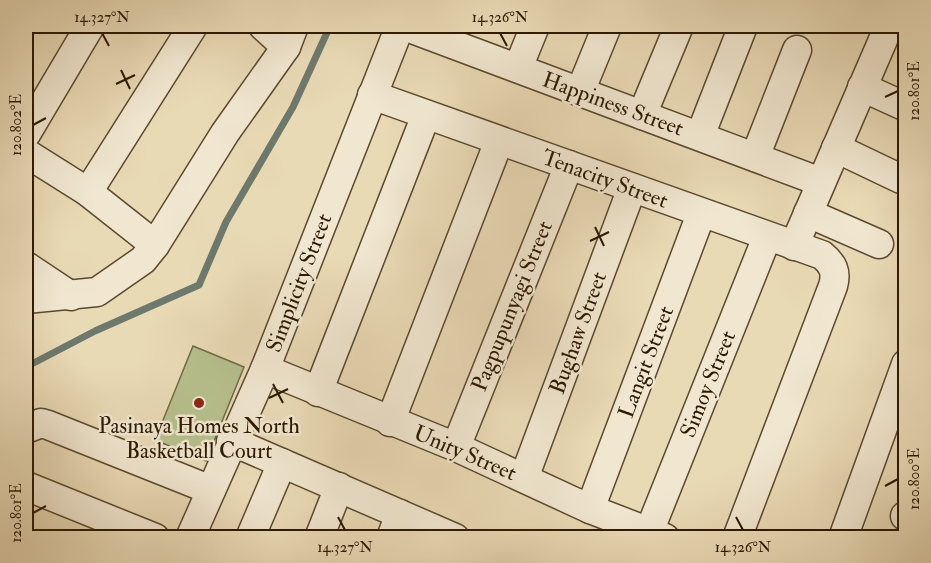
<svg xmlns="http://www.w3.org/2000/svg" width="931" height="563" font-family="'IM FELL Double Pica',serif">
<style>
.green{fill:#b6c08e;stroke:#706c47;stroke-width:1.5}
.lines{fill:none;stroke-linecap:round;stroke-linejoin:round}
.stream{stroke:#6d796d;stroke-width:7}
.minor-casing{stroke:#5a492e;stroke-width:31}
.minor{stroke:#f1e7d0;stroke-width:28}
.ticks{fill:none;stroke:#2b1900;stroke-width:2}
.poi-dot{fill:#8f2418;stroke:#f1e7d0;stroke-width:2}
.labels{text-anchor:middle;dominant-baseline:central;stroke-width:5;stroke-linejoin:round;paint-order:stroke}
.street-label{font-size:22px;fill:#2b1900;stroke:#f1e7d0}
.poi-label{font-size:22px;fill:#2b1900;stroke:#f1e7d0}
.neatline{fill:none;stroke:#2b1900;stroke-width:2}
.ticks-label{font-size:15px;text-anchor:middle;fill:#2b1900}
</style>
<rect width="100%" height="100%" fill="#e9dab6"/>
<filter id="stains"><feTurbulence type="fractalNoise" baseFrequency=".00333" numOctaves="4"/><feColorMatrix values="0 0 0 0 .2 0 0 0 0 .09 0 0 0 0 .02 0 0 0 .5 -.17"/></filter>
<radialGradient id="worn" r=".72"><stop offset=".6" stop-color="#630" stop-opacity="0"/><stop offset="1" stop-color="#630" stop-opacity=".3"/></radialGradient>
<!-- green -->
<polygon class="green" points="193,346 244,367 206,461 155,440"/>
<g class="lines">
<!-- stream -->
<polyline class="stream" points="26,367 95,331 199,285 226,222 293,107 330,26"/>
<defs>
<g id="minor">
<polyline points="263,26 286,47"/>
<polyline points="404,26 821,182"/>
<polyline points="518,68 535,26"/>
<polyline points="862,87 906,107"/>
<polyline points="580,92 607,26"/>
<path d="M372,95L822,255C833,264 837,272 833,286L737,538"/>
<polyline points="642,115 679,26"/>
<polyline points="26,134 90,26"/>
<polyline points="700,136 743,26"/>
<polyline points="836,148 901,179"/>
<polyline points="26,153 88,192 155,245 225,133 286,47 294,26"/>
<polyline points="755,157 797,50"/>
<polyline points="88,192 193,26"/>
<polyline points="808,213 879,244"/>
<polyline points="794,246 889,26"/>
<polyline points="26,266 71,296"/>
<polyline points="26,299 97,292 143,260 155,245"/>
<polyline points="265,369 456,447 590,509 665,538"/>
<polyline points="318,392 426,115"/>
<polyline points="390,422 499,141"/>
<polyline points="26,429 41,423 48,425 211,490"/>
<polyline points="231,441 455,538"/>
<polyline points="456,447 569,165"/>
<polyline points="524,478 632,188"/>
<polyline points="26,486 155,538"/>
<polyline points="590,509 701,214"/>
<polyline points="905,516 906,516"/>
<polyline points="649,532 767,237"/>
<polyline points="190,538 265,369 400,26"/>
<polyline points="250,538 282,463"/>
<polyline points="319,538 339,487"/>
<polyline points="391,538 400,514"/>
<polyline points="843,538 906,364"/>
</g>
</defs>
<!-- minor casing -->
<use href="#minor" class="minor-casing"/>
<!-- minor -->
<use href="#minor" class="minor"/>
</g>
<!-- ticks -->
<path class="ticks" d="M102,33L109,46M500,33L507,46M121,70L130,89M116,84L135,75M885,97L898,91M33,125L46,118M595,227L604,246M590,241L609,232M273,384L283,403M269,398L288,389M885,486L898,479M33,513L46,506M338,517L345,530M736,517L743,530"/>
<!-- markers -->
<circle class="poi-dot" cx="199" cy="403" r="6"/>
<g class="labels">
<!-- street labels -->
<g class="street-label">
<text transform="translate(613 104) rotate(20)">Happiness Street</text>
<text transform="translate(605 179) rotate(20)">Tenacity Street</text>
<text transform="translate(299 283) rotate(-69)">Simplicity Street</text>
<text transform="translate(512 306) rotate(-68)">Pagpupunyagi Street</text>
<text transform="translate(578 333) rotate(-70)">Bughaw Street</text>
<text transform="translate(646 362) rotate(-69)">Langit Street</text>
<text transform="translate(708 384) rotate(-68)">Simoy Street</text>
<text transform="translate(465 453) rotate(23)">Unity Street</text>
</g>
<!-- poi labels -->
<g class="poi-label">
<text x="199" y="426">Pasinaya Homes North<tspan x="199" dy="25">Basketball Court</tspan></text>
</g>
</g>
<!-- margin -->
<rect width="931" height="563" fill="none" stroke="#e9dab6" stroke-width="66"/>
<rect x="33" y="33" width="865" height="497" class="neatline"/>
<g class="ticks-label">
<text x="102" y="22">14.327°N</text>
<text x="500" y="22">14.326°N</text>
<text transform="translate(914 91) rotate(-90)" y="5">120.801°E</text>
<text transform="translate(16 125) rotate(-90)" y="5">120.802°E</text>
<text transform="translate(914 479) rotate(-90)" y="5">120.800°E</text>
<text transform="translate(16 513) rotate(-90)" y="5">120.801°E</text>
<text x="345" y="552">14.327°N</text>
<text x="743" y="552">14.326°N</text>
</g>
<rect width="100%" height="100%" filter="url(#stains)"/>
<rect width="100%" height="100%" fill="url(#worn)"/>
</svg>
